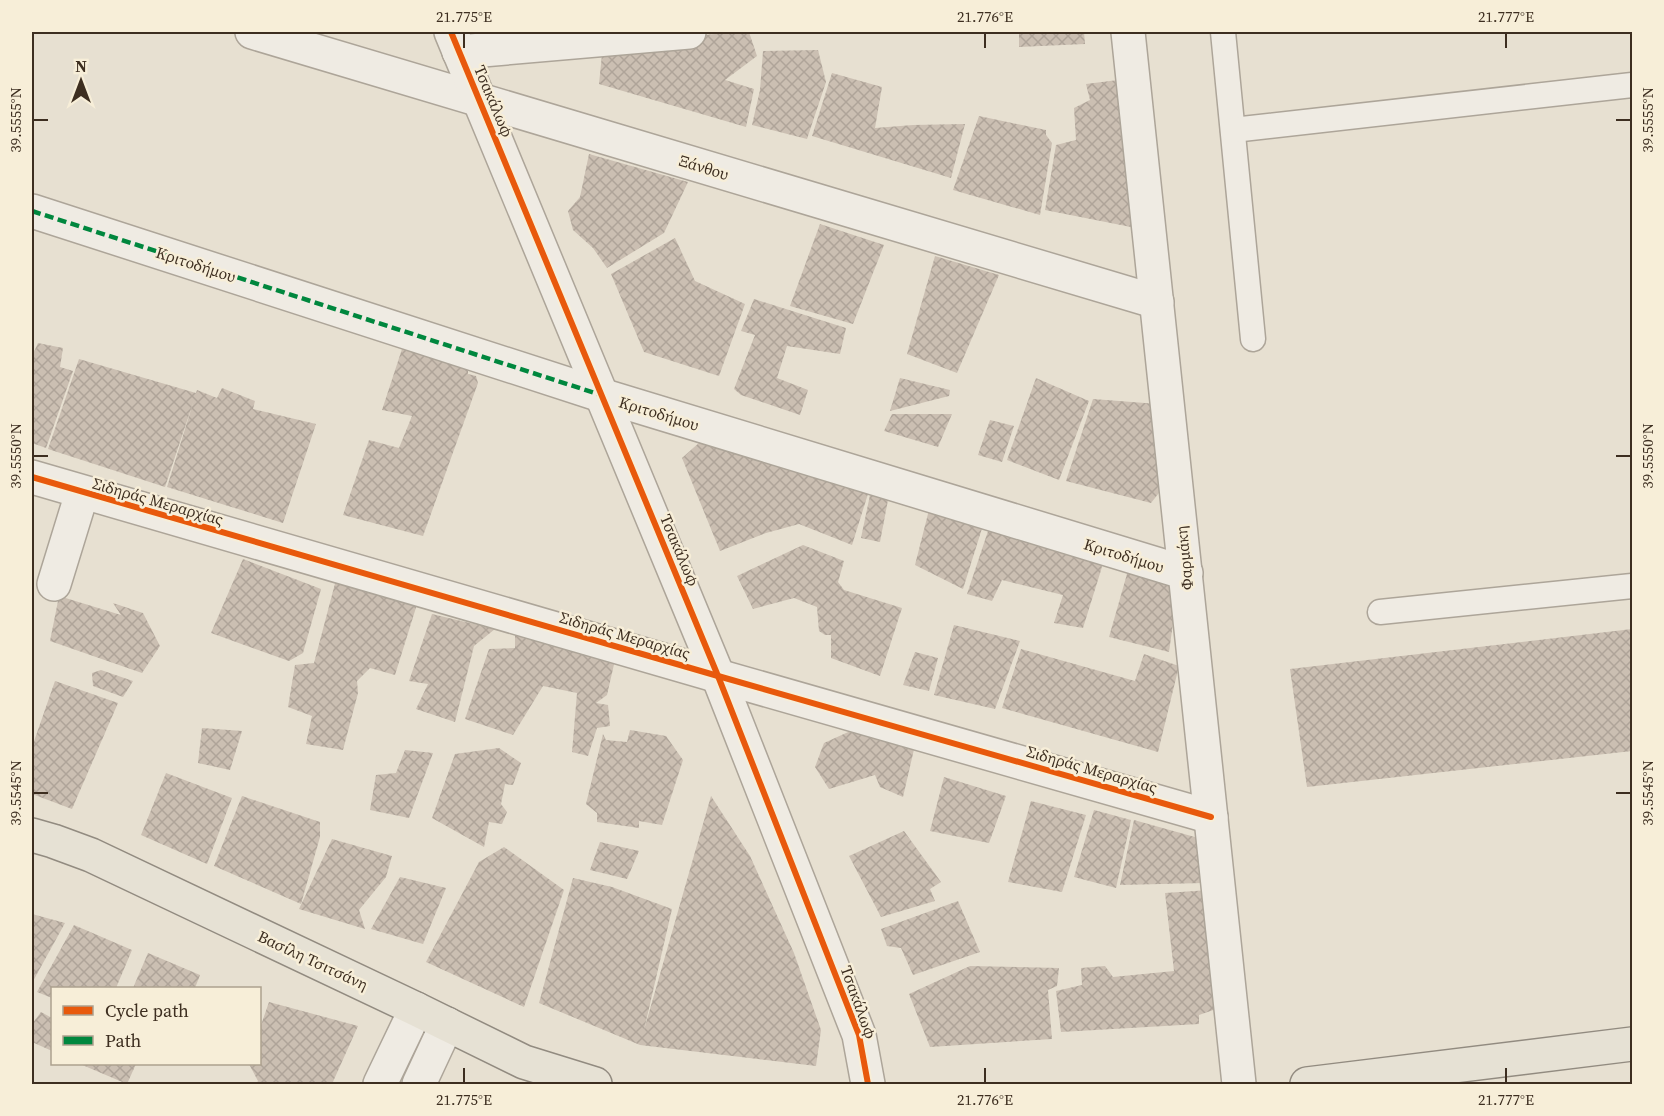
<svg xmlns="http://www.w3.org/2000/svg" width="1664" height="1116" font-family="'Source Serif 4',serif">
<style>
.building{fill:url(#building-cross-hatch)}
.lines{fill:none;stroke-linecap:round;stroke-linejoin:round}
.service-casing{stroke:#ada599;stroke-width:27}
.pedestrian-casing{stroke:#ada599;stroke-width:36}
.minor-casing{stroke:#ada599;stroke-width:36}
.tertiary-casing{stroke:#ada599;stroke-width:36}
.primary-casing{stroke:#928b80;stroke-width:36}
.service{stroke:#efebe3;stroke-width:24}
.pedestrian{stroke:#efebe3;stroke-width:33}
.minor{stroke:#efebe3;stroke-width:33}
.tertiary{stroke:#efebe3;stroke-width:33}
.primary{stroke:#e6e1d4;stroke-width:33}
.quiet{stroke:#00873e;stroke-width:4.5;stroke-dasharray:9 4.5;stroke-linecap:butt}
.cycleway-casing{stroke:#f7eed8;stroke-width:10}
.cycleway{stroke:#e8590c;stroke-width:6}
.ticks{fill:none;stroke:#3d2e20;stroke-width:2}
.labels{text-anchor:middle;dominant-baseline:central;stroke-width:5;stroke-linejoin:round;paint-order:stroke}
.street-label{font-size:16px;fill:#3d2e20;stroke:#f7eed8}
.neatline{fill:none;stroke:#3d2e20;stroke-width:2}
.ticks-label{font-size:15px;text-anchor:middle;fill:#3d2e20}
</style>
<defs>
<pattern id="building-cross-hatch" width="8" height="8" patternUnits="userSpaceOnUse" patternTransform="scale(1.5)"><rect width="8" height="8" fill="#cbbfb2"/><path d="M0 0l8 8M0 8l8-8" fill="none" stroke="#afa499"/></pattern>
</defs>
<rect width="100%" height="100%" fill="#e7e0d1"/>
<!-- building -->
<g class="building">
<polygon points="737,32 749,32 757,56 725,80 754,89 746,127 599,84 603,44"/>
<polygon points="1019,32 1084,32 1085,44 1019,47"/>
<polygon points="818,50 826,82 807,139 752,125 760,90 763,51"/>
<polygon points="832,73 882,87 875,128 913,125 965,124 951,178 812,136"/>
<polygon points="1126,79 1141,229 1045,210 1056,145 1076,140 1074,108 1090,100 1086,84"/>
<polygon points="979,116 1046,130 1046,135 1052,143 1040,215 953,190"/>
<polygon points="589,154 688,182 664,233 607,268 593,248 573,230 568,211 580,197"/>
<polygon points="820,224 884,245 853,324 790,306"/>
<polygon points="675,238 695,281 745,304 719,376 644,352 611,274"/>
<polygon points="935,256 999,275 957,373 907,354"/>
<polygon points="754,299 846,328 840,354 787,346 777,378 808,390 800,415 741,395 734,389 755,335 741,331"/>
<polygon points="38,343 63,348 60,367 73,371 46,448 32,443 32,356"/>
<polygon points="402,349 468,367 468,374 476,376 478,383 423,536 343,515 369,440 399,448 412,416 382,410"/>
<polygon points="79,359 196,393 197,390 217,398 222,388 255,401 253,409 316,424 283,523 167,487 194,400 165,487 48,449"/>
<polygon points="900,378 950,390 949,396 890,411"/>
<polygon points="1036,378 1089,401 1059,480 1007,460"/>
<polygon points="1093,399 1158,404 1166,484 1151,503 1066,481"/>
<polygon points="892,414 952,414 938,447 884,431"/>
<polygon points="990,420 1014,426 1002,462 978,455"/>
<polygon points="709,434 872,481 852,545 799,524 766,533 720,551 682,458"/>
<polygon points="870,495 888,500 880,542 861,538"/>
<polygon points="930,506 984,522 963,589 915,565"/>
<polygon points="989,528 1096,554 1102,567 1083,628 1054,623 1063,595 1002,580 992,601 967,594"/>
<polygon points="803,545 844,561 838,582 844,590 902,608 880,676 831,658 831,635 825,635 819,631 817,607 794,598 753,609 737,576"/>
<polygon points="243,559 321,589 303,653 289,661 211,633"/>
<polygon points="1129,567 1168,577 1174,616 1169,652 1109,637"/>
<polygon points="337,576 419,598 395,675 370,668 357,681 358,693 343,750 306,744 312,716 288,707 295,665 314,663"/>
<polygon points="59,596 121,615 113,603 143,613 160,646 142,673 50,641"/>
<polygon points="432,614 495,629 474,646 455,722 416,709 428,684 409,681"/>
<polygon points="954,625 1020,641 995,709 934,695"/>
<polygon points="1632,629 1632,751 1307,787 1290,669"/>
<polygon points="515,631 615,660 607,695 596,703 608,705 610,726 597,728 588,756 572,752 577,693 543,686 513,735 465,719 489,649 515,648"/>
<polygon points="1021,649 1135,681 1144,654 1179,666 1158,752 1002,708"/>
<polygon points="915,652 938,658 929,691 903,685"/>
<polygon points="101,670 133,681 123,697 93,686 92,673"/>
<polygon points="55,681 118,703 72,809 32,794 32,747"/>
<polygon points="202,728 242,731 230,770 198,763"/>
<polygon points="857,728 915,745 903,797 880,787 875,775 829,789 815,767 824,743"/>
<polygon points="630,730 666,736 683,760 662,825 639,821 639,828 597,822 597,813 586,804 603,734 606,740 627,742"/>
<polygon points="499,748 521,763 513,785 505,784 501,804 507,812 502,824 489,822 484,847 432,818 455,754"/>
<polygon points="405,750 433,753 409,818 370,810 376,775 396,773"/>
<polygon points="166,773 232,798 207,864 141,835"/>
<polygon points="944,777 1006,796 989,843 930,831"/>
<polygon points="242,796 320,822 320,837 301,904 214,866"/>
<polygon points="711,796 750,856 794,953 821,1030 816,1066 640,1045 539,1003 573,878 612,887 672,909 644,1030"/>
<polygon points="1031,801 1086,815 1062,892 1008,882"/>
<polygon points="1094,810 1131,820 1116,888 1074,877"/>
<polygon points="1134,820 1202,839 1204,883 1120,885"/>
<polygon points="904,831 941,882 930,889 935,901 881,917 849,856"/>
<polygon points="332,839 392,856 386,877 359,910 365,929 299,909"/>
<polygon points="600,842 639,851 627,879 590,870"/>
<polygon points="504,847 564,890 524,1007 426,962 479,862"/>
<polygon points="400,877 446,888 423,944 371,929"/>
<polygon points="1210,890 1225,1006 1199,1015 1199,1024 1061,1032 1056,991 1082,985 1081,968 1105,966 1113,977 1174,971 1165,893"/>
<polygon points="958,901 980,952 913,975 901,948 887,946 881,929"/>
<polygon points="32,914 65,923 32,983"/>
<polygon points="74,925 132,950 116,988 52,988 52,998 37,992"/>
<polygon points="148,953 200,975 195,988 133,988"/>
<polygon points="970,966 1059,968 1057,986 1048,990 1052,1039 930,1047 909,994"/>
<polygon points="269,1002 358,1026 332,1084 256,1084 258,1081 249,1064 260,1064 260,1028"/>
<polygon points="41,1012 52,1018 52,1051 32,1042 32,1024"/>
<polygon points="80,1064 136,1064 127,1084"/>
</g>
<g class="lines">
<defs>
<g id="service">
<polyline points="1223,32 1253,339"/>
<polyline points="1233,130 1632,85"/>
<polyline points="1380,612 1632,586"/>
</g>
<polyline id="pedestrian" points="32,211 601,395"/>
<g id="minor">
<polyline points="252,32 1157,302"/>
<polyline points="451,32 718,676 859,1035 868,1084"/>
<polyline points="459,52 689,32"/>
<polyline points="601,395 1186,573"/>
<polyline points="32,477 718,676 1211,817"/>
<polyline points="54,584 82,493"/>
<polyline points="380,1084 416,1009"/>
<polyline points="419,1084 447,1024"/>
</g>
<polyline id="tertiary" points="1128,32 1239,1084"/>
<g id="primary">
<polyline points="32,835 53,841 91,855 416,1009 524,1062 595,1084"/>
<polyline points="1307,1084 1632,1044"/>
</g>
</defs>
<!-- service casing -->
<use href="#service" class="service-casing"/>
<!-- pedestrian casing -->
<use href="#pedestrian" class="pedestrian-casing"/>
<!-- minor casing -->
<use href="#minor" class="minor-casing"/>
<!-- tertiary casing -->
<use href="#tertiary" class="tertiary-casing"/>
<!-- primary casing -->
<use href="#primary" class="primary-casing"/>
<!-- service -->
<use href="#service" class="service"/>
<!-- pedestrian -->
<use href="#pedestrian" class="pedestrian"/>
<!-- minor -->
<use href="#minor" class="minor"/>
<!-- tertiary -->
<use href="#tertiary" class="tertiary"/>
<!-- primary -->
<use href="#primary" class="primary"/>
<!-- quiet -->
<polyline class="quiet" points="32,211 601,395"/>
<defs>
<g id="cycleway">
<polyline points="451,32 718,676 859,1035 868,1084"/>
<polyline points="32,477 718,676 1211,817"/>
</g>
</defs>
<!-- cycleway casing -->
<use href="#cycleway" class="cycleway-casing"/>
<!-- cycleway -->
<use href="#cycleway" class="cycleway"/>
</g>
<!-- ticks -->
<path class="ticks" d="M464,33V48M985,33V48M1506,33V48M33,120H48M1616,120H1631M33,456H48M1616,456H1631M33,793H48M1616,793H1631M464,1068V1083M985,1068V1083M1506,1068V1083"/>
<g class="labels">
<!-- street labels -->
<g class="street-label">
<text transform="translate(494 101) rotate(67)">Τσακάλωφ</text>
<text transform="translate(704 167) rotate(17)">Ξάνθου</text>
<text transform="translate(196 264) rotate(18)">Κριτοδήμου</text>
<text transform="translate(659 413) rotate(17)">Κριτοδήμου</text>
<text transform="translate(158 501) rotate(16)">Σιδηράς Μεραρχίας</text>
<text transform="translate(680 550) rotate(67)">Τσακάλωφ</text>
<text transform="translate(1124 555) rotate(17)">Κριτοδήμου</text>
<text transform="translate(1184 558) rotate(-96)">Φαρμάκη</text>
<text transform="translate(625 635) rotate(16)">Σιδηράς Μεραρχίας</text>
<text transform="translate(1092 769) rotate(16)">Σιδηράς Μεραρχίας</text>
<text transform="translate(313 960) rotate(25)">Βασίλη Τσιτσάνη</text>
<text transform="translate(859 1002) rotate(70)">Τσακάλωφ</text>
</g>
</g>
<!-- border -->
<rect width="1664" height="1116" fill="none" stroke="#f7eed8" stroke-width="66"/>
<!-- legend -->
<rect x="51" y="987" width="210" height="78" fill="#f7eed8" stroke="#ada18e" stroke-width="1.5"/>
<rect x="63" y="1006" width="30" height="9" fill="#e8590c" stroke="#ada18e" stroke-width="1.5"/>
<text x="105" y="1017" font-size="18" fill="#3d2e20">Cycle path</text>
<rect x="63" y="1036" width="30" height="9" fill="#00873e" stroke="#ada18e" stroke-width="1.5"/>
<text x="105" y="1047" font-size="18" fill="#3d2e20">Path</text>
<!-- north arrow -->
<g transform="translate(81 81)" stroke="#f7eed8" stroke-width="4.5" paint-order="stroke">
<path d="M0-4.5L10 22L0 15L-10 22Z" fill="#3d2e20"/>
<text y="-9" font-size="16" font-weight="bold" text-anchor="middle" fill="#3d2e20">N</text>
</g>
<rect x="33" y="33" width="1598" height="1050" class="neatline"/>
<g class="ticks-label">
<text x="464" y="22">21.775°E</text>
<text x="985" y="22">21.776°E</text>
<text x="1506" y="22">21.777°E</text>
<text transform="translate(16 120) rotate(-90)" y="5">39.5555°N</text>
<text transform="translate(1648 120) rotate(-90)" y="5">39.5555°N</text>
<text transform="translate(16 456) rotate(-90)" y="5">39.5550°N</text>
<text transform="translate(1648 456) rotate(-90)" y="5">39.5550°N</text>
<text transform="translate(16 793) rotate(-90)" y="5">39.5545°N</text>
<text transform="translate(1648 793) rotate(-90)" y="5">39.5545°N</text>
<text x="464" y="1105">21.775°E</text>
<text x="985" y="1105">21.776°E</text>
<text x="1506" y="1105">21.777°E</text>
</g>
</svg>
